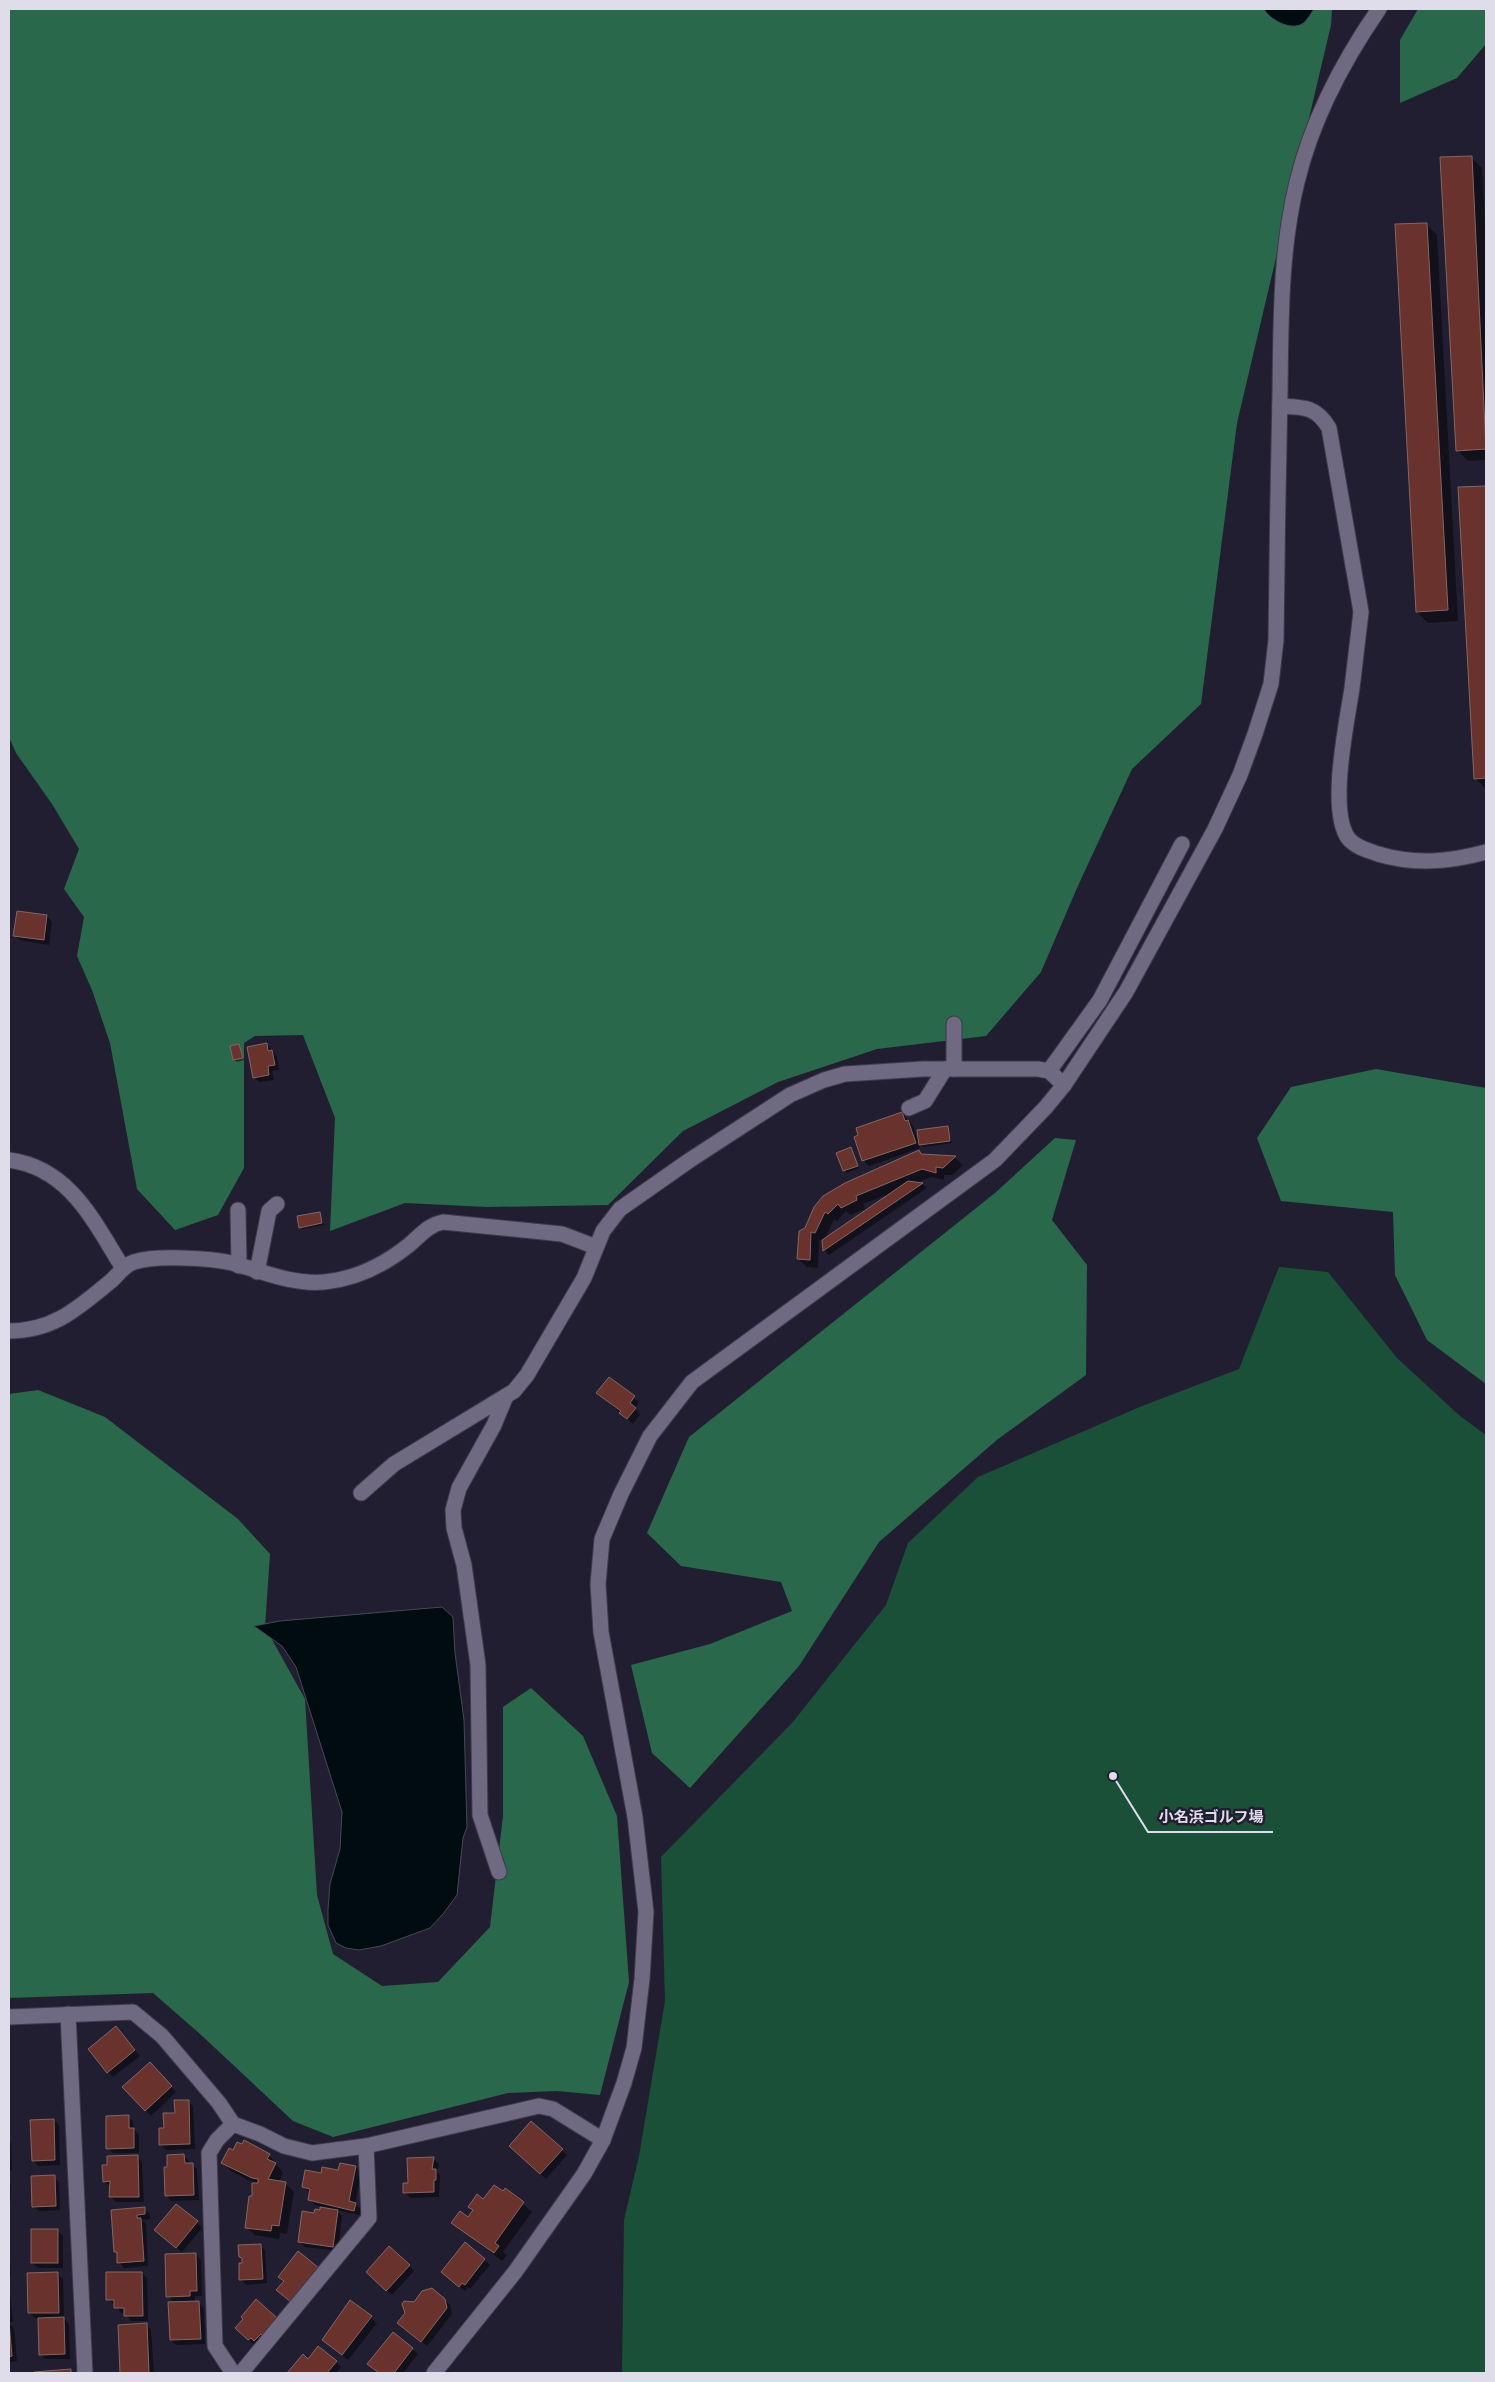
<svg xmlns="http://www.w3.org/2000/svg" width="1495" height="2382" font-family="Roboto,'Noto Sans JP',sans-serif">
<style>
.green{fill:#1a5038}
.forest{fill:#29684b}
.water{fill:#000c10;stroke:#434b52}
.shadow{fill:#0007;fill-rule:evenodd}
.building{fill:#6a322c;stroke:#836763}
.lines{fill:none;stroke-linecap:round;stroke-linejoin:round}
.minor-casing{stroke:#3f3a4b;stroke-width:17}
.minor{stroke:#6f6a82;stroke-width:15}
.leader{fill:none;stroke:#e0ddeb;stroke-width:2}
.callout-dot{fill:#e0ddeb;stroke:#221e32;stroke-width:2}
.callout-label{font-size:15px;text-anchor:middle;font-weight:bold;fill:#e0ddeb;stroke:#221e32;stroke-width:5;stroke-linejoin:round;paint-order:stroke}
</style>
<rect width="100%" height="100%" fill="#221e32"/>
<!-- green -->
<polygon class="green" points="1279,1267 1328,1272 1397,1358 1460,1416 1486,1435 1486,2373 622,2373 624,2220 639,2156 665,2001 661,1857 792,1723 886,1605 908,1543 978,1477 1142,1406 1239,1369"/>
<!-- forest -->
<g class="forest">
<polygon points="9,9 1332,9 1331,25 1237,423 1201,704 1132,769 1077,888 1041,972 986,1036 877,1049 778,1082 683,1131 608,1205 487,1207 405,1203 330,1231 335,1118 303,1035 255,1036 244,1043 244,1168 218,1215 175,1230 137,1189 110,1043 92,990 77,956 84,917 64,889 79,849 52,804 16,753 9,737"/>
<polygon points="1418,9 1486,9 1486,44 1457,78 1400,103 1400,40"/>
<polygon points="1376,1069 1486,1088 1486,1384 1427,1340 1395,1275 1393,1212 1281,1201 1257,1138 1291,1087"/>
<polygon points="1055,1138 1076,1140 1052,1220 1087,1265 1086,1375 998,1439 879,1542 799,1666 690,1788 652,1753 631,1665 710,1644 792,1611 781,1582 681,1566 647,1533 689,1437 995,1193"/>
<polygon points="38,1390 105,1417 238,1519 270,1554 265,1627 305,1699 317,1895 333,1954 382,1986 438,1982 490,1927 503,1816 503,1707 531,1688 583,1736 617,1816 629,1982 600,2095 557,2091 508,2093 333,2137 293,2121 199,2033 153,1993 9,1998 9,1394"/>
</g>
<!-- water -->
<g class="water">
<path d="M1264,9H1314C1311,13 1307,21 1302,24C1290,31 1269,19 1264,9Z"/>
<polygon points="442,1607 453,1617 455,1653 464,1720 467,1827 463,1838 457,1895 443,1914 430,1928 381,1946 359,1950 346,1948 336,1943 328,1925 328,1910 330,1884 340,1849 342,1812 296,1667 282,1646 254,1626 280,1621"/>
</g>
<!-- shadow -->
<g class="shadow">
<polygon points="1471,157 1482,168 1486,243 1486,460 1468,461 1457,450"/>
<polygon points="1426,224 1437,235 1458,621 1428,623 1417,612"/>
<polygon points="1486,487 1486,789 1475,778 1459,488"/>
<polygon points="47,916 52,922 49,945 20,940 14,935"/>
<polygon points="267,1044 277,1057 279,1070 272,1071 274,1080 259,1082 254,1077"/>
<polygon points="239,1046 244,1060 237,1062 234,1060"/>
<polygon points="902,1113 913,1126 918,1142 947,1127 952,1143 923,1147 919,1143 920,1148 869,1166 863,1160"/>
<polygon points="850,1148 859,1168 846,1173 844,1170"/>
<path d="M919,1152L923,1156L955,1158L963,1165L952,1175H944V1180L931,1177L916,1183L922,1184L927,1188L829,1255L824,1250L823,1241L819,1240L818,1268L807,1267L798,1259L806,1229L820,1202ZM886,1195V1196L824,1240L834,1220L837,1221L846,1211L850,1215L865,1209L863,1204Z"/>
<polygon points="320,1214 324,1225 302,1229 300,1227"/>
<polygon points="609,1379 639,1402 635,1408 640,1414 633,1424 598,1393"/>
<polygon points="121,2033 140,2056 113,2077 108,2072"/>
<polygon points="155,2069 176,2092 151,2116 124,2087"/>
<polygon points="188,2101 193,2106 195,2149 166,2150 160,2144 165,2129"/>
<polygon points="128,2116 133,2122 134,2129 139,2135 139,2153 113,2153 108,2148"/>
<polygon points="54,2120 59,2125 60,2165 38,2166 33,2160"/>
<polygon points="532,2122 567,2155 546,2179 516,2151"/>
<polygon points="9,2140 11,2142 12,2171 9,2171"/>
<polygon points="234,2152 269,2155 283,2173 279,2182 285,2183 294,2192 287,2234 280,2233 279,2239 255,2235 246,2227 258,2185 231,2171 223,2162"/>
<polygon points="137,2156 142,2162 144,2202 116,2202 111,2197 111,2187 104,2181"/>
<polygon points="184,2156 189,2161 189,2164 197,2169 199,2200 171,2201 166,2195 169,2168"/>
<polygon points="433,2159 439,2164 437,2172 440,2175 439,2197 410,2198 405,2192"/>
<polygon points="356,2167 361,2173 355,2204 361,2209 360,2215 336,2210 342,2216 338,2251 305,2247 300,2242 315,2214 329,2208 315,2205 309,2199 310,2192 303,2187 322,2175"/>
<polygon points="54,2177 59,2182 60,2210 39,2211 33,2206"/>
<polygon points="9,2183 11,2185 11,2201 9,2201"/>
<polygon points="506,2189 532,2212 503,2252 507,2255 502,2261 453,2223 469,2219 484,2201 503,2193"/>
<polygon points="144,2209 150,2214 150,2219 142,2220 146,2224 148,2266 124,2268 119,2262 118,2254 115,2251 113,2211"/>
<polygon points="197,2222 202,2228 182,2252 161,2235"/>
<polygon points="57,2230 63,2236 63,2268 38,2268 32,2263"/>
<polygon points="9,2234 11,2276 9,2276"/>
<polygon points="465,2244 490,2265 470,2289 468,2287 465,2291 448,2277"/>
<polygon points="260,2245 265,2250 267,2283 246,2285 241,2279 244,2260 240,2257"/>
<polygon points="196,2254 201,2260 202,2296 195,2296 195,2303 199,2303 204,2308 205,2344 176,2345 171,2340 175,2303 168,2296"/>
<polygon points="409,2266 414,2271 392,2295 372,2278"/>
<polygon points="142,2273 147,2278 148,2321 131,2321 125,2313 121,2313 116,2305 108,2300"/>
<polygon points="58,2274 63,2279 64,2319 69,2324 70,2359 45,2359 40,2354 39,2318 35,2318 29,2313"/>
<polygon points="9,2282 13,2322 9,2322"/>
<polygon points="445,2300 450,2305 452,2314 427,2346 404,2328 414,2303"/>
<polygon points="350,2301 377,2323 348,2360 329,2345"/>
<polygon points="277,2319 254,2345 242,2333"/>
<polygon points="9,2323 14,2329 17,2361 9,2362"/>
<polygon points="146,2324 151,2330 154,2373 121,2373 119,2326"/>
<polygon points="393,2334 418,2354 403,2373 379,2373 369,2364"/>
<polygon points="303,2356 308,2360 336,2362 341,2367 336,2373 289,2373"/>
</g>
<!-- building -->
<g class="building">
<polygon points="1472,156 1486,449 1456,451 1440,157"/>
<polygon points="1427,223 1448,610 1416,612 1395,224"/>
<polygon points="1486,486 1486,778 1474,779 1458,487"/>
<polygon points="17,911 47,915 44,940 13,936"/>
<polygon points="267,1043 268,1051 272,1050 275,1065 268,1066 269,1075 253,1078 247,1047"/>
<polygon points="239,1044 243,1058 233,1060 230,1046"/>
<polygon points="902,1112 905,1121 908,1120 916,1143 862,1161 854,1137 858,1135 856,1128"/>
<polygon points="948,1126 950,1141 919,1145 917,1130"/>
<polygon points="851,1147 858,1166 843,1171 836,1153"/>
<polygon points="919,1150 921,1154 956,1156 943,1168 936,1167 936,1173 922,1169 856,1196 857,1200 841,1208 838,1204 828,1214 825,1212 815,1233 811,1232 810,1260 797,1259 799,1231 805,1228 814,1207 823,1196 845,1183"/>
<polygon points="908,1181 923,1183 823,1251 822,1240"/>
<polygon points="320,1212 322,1223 299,1228 297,1216"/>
<polygon points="609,1377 635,1396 630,1403 636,1408 627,1419 619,1413 621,1411 596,1393"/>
<polygon points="116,2026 135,2050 107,2073 88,2049"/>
<polygon points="150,2062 172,2086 145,2111 122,2087"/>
<polygon points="174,2100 189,2100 190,2144 159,2145 159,2128 164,2128 163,2113 175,2113"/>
<polygon points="129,2115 129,2128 134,2128 134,2148 106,2149 106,2116"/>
<polygon points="54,2119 55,2160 32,2161 30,2120"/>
<polygon points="531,2121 563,2149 540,2174 509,2146"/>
<polygon points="244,2140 270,2154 267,2159 276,2163 268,2179 286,2182 279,2226 272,2225 271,2231 245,2228 249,2196 252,2196 252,2183 258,2183 258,2179 252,2178 221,2163 229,2148 233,2150 237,2142 242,2144"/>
<polygon points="184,2154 185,2163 193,2163 194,2195 165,2196 164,2167 167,2167 167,2155"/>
<polygon points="138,2155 139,2197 109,2197 110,2181 103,2182 102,2165 107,2165 107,2156"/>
<polygon points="434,2157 432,2169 436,2169 436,2180 434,2180 434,2192 403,2193 403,2183 408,2183 407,2158"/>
<polygon points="340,2163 356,2166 349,2201 356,2203 354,2211 308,2200 310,2189 302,2187 305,2170 321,2173 322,2167 338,2170"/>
<polygon points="55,2175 56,2206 32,2207 31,2176"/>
<polygon points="494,2185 503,2191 505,2188 524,2202 495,2243 499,2246 494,2253 451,2223 460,2211 468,2217 473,2210 468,2207 477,2194 483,2199"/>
<polygon points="176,2204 198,2221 176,2248 154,2230"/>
<polygon points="145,2207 145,2214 137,2215 137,2218 141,2218 144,2261 117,2263 117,2252 114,2252 111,2210"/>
<polygon points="320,2207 338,2210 333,2247 298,2242 302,2211 314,2213 315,2209 320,2210"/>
<rect x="31" y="2229" width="27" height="34"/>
<polygon points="465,2242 485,2259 465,2285 462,2283 459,2287 441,2272"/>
<polygon points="261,2244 263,2279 239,2280 239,2263 242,2263 242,2258 239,2257 238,2245"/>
<polygon points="389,2246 410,2265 386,2291 366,2272"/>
<polygon points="298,2251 319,2268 291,2302 276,2290 284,2281 278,2277"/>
<polygon points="196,2253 197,2291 190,2291 190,2296 166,2297 165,2254"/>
<polygon points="58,2272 59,2313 28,2313 27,2273"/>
<polygon points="106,2272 142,2272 143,2316 124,2316 124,2308 114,2308 114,2300 106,2300"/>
<polygon points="432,2288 445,2299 447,2308 421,2342 397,2323 405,2313 402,2304 404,2301 414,2302 422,2291"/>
<polygon points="256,2299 277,2318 262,2335 261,2334 254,2341 251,2338 248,2340 235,2328 243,2319 241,2317"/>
<polygon points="350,2300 372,2316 342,2355 322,2340"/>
<polygon points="199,2301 201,2339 170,2340 168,2302"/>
<polygon points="64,2317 65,2354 39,2355 38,2318"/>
<polygon points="9,2322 12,2356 9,2357"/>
<polygon points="147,2323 149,2373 120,2373 118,2325"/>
<polygon points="393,2332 413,2348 394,2373 379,2373 367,2364"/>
<polygon points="318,2346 337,2361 327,2373 287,2373 303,2354 308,2359"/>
<polygon points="71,2369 71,2373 34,2373 34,2372"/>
</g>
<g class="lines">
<defs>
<g id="minor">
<path d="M1280,406C1303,407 1316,406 1329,428L1359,600L1361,612C1358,638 1355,663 1352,688C1347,722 1328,809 1348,838C1355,847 1367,850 1378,854C1415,865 1449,862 1486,852"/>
<polyline points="954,1069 954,1024"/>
<polyline points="1049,1071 1100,1000 1182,844"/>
<polyline points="909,1108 925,1101 945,1069"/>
<path d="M9,1160C70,1168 94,1222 123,1268"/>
<polyline points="238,1210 239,1266"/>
<polyline points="257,1272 269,1211 277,1204"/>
<path d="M9,1331C54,1331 78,1308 111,1281C119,1274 124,1265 134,1262C156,1255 210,1258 232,1263C262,1271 292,1285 324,1282C357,1279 384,1265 409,1245C421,1235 428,1225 443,1222L562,1234L596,1247"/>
<polyline points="361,1493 394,1464 514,1391 527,1375 584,1278 603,1231 620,1209 690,1160 790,1095 824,1080 845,1074 923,1069 1038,1069 1049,1071 1064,1085"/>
<polyline points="499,1872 480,1815 478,1665 464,1565 454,1528 453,1510 459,1488 494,1425 506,1396"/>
<polyline points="68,2014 85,2373"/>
<polyline points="9,2017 133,2012 162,2036 219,2103 233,2124 260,2134 284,2146 312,2153 366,2146 539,2106 553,2109 603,2140"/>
<polyline points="233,2373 215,2346 209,2153 217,2140 233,2124"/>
<polyline points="241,2373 369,2218 366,2146"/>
<path d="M434,2373L515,2272L584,2174L603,2140L624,2083L634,2048L642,1979L646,1912L635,1817L601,1632L598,1584L602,1539L621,1494L650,1436L692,1382L995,1160L1046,1107L1064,1085L1126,992L1215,829L1240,775L1255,734L1271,684L1276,640C1277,558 1278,475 1280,393C1281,323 1280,251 1297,182C1312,120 1343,61 1379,9"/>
</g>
</defs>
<!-- minor casing -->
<use href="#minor" class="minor-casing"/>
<!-- minor -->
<use href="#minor" class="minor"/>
</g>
<!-- callouts -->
<path class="leader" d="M1113 1776L1148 1832H1273"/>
<circle class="callout-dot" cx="1113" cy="1776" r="5"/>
<g class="callout-label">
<text x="1211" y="1822">小名浜ゴルフ場</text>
</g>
<!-- border -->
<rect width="1495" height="2382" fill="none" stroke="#e0ddeb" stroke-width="20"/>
</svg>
